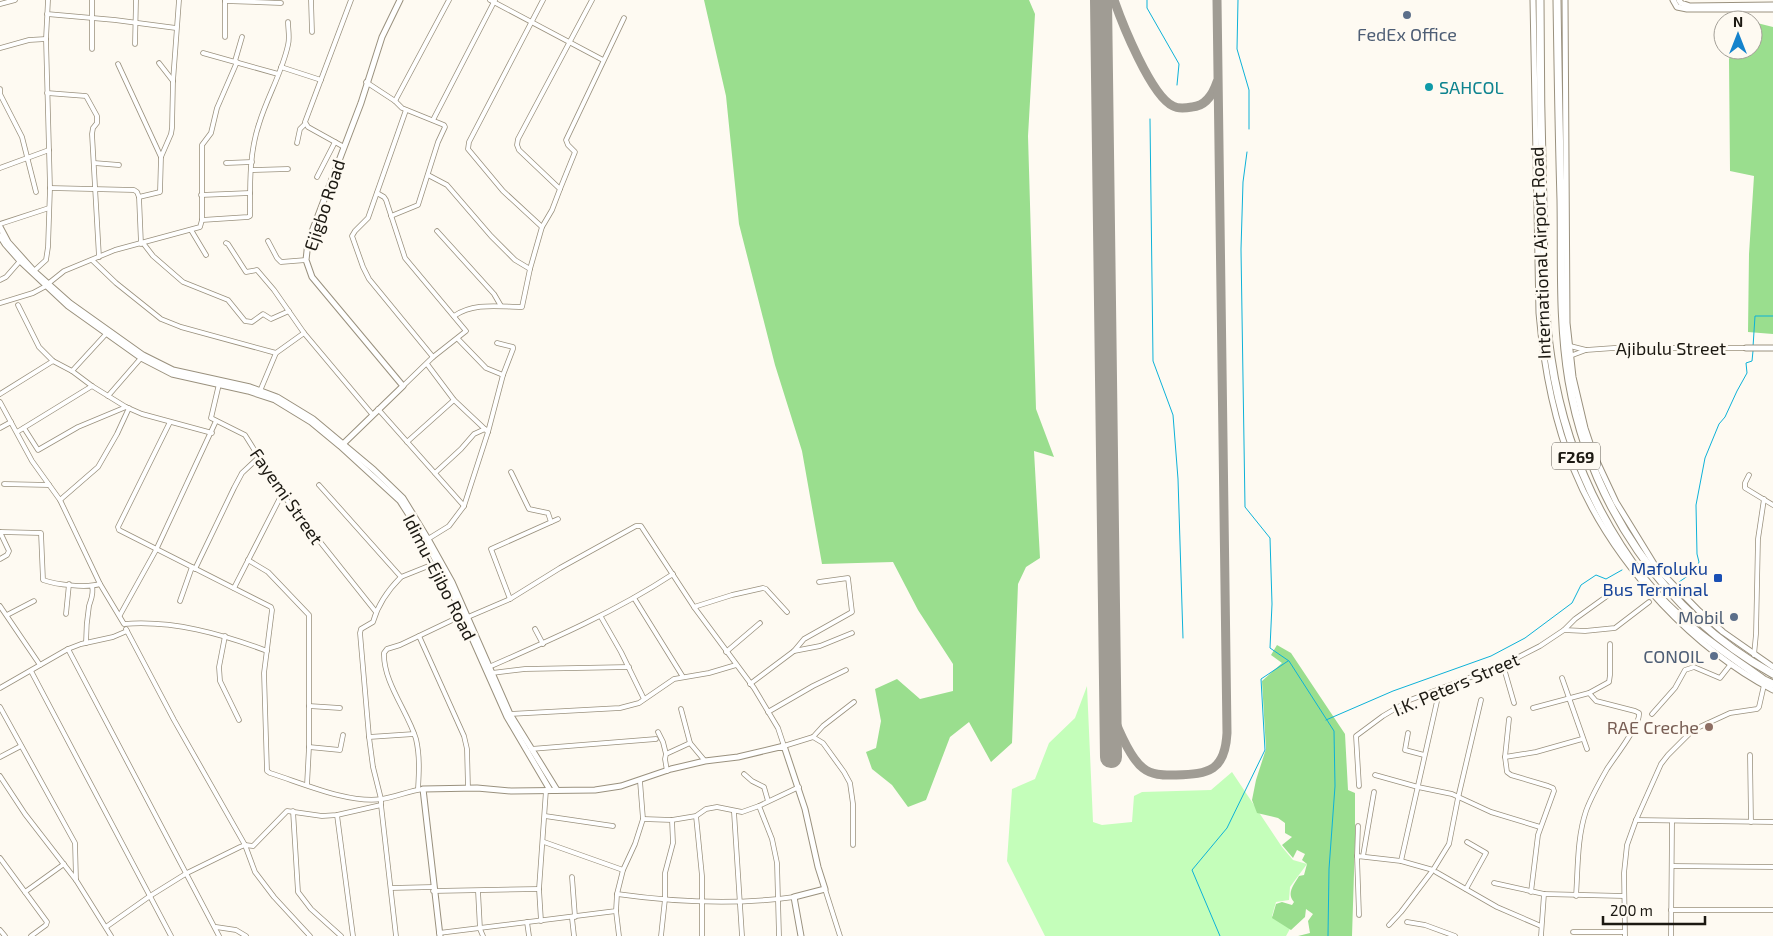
<svg xmlns="http://www.w3.org/2000/svg" width="1773" height="936" font-family="'Exo 2',sans-serif">
<style>
.green{fill:#c4feba}
.forest{fill:#9ade8e}
.lines{fill:none;stroke-linecap:round;stroke-linejoin:round}
.stream{stroke:#0db2d8;stroke-width:1}
.taxiway{stroke:#a09c94;stroke-width:9}
.runway{stroke:#a09c94;stroke-width:22}
.street-casing{stroke:#9a917e;stroke-width:5.5}
.secondary-casing{stroke:#9a917e;stroke-width:7}
.primary-casing{stroke:#9a917e;stroke-width:8}
.highway-casing{stroke:#9a917e;stroke-width:9}
.street{stroke:#fff;stroke-width:4}
.secondary{stroke:#fff;stroke-width:5}
.primary{stroke:#fff;stroke-width:5.5}
.highway{stroke:#fff;stroke-width:7}
.service-dot{fill:#5c6f8a;stroke:#fefaf2;stroke-width:2}
.culture-dot{fill:#0f9aa8;stroke:#fefaf2;stroke-width:2}
.transit-dot{fill:#1a4fb4;stroke:#fefaf2;stroke-width:2}
.education-dot{fill:#8d6e63;stroke:#fefaf2;stroke-width:2}
.labels{text-anchor:middle;dominant-baseline:central;stroke-width:5;stroke-linejoin:round;paint-order:stroke}
.shield{fill:#fefaf2;stroke:#605c55;stroke-width:1}
.shield-label{font-size:16px;font-weight:bold;fill:#1c1912}
.service-label{font-size:18px;fill:#4e5e75;stroke:#fefaf2;text-anchor:end}
.culture-label{font-size:18px;fill:#0d838f;stroke:#fefaf2;text-anchor:start}
.street-label{font-size:18px;fill:#1c1912;stroke:#fefaf2}
.transit-label{font-size:18px;fill:#164399;stroke:#fefaf2;text-anchor:end}
.education-label{font-size:18px;fill:#785e54;stroke:#fefaf2;text-anchor:end}
</style>
<rect width="100%" height="100%" fill="#fefaf2"/>
<!-- green -->
<polygon class="green" points="1087,686 1093,822 1102,825 1132,822 1134,796 1142,792 1211,790 1232,772 1282,847 1293,860 1307,864 1290,887 1289,900 1276,902 1272,916 1291,927 1286,936 1045,936 1007,861 1012,789 1035,779 1049,743 1075,718"/>
<!-- forest -->
<g class="forest">
<polygon points="704,0 1029,0 1035,14 1028,136 1036,409 1054,457 1034,451 1040,558 1026,567 1018,584 1012,743 991,762 969,722 950,737 926,800 908,807 892,785 872,769 866,752 876,748 881,721 875,689 897,679 920,699 953,691 953,664 918,610 893,562 822,564 802,451 775,365 739,224 726,96"/>
<polygon points="1753,22 1773,27 1773,334 1748,332 1749,254 1754,176 1730,171 1729,59 1733,50 1753,50"/>
<path d="M1277,645L1291,653L1345,734L1348,790L1355,793V841L1352,936H1298L1310,933L1308,921L1313,914L1306,909L1305,917L1291,930L1272,918L1276,904L1282,902L1292,905L1294,902C1286,893 1294,885 1299,876L1304,875L1307,864L1302,860L1305,854L1297,850L1293,858L1282,845L1292,837L1285,833V823L1278,818L1257,813L1252,800L1256,780L1266,749L1262,681L1282,663L1271,655Z"/>
</g>
<g class="lines">
<!-- stream -->
<g class="stream">
<polyline points="1147,0 1147,8 1179,64 1177,85"/>
<polyline points="1238,0 1237,49 1249,90 1249,129"/>
<polyline points="1150,119 1153,361 1173,415 1178,479 1183,638"/>
<polyline points="1247,152 1243,182 1241,249 1245,507 1270,538 1272,604 1270,648 1289,661 1334,731 1335,786 1329,869 1328,936"/>
<polyline points="1753,347 1755,316 1773,316"/>
<polyline points="1679,582 1695,571 1699,562 1697,554 1696,505 1705,458 1719,424 1725,417 1737,391 1747,373 1746,363 1752,361 1753,351"/>
<polyline points="1326,720 1393,691 1491,656 1525,638 1572,603 1581,585 1596,575 1606,579 1622,570"/>
<polyline points="1220,936 1192,870 1227,828 1265,750 1261,679 1288,661"/>
</g>
<!-- taxiway -->
<g class="taxiway">
<path d="M1114,0C1122,23 1151,96 1173,106C1178,109 1186,108 1192,107C1206,106 1213,94 1217,82"/>
<path d="M1110,708C1116,724 1130,758 1143,768C1153,776 1165,775 1176,775C1209,774 1225,771 1227,733L1217,0"/>
</g>
<!-- runway -->
<polyline class="runway" points="1101,0 1111,757"/>
<defs>
<g id="street">
<polyline points="225,0 225,37"/>
<polyline points="311,0 312,32"/>
<polyline points="490,0 603,60"/>
<polyline points="225,1 281,3"/>
<polyline points="0,4 15,0"/>
<polyline points="47,14 115,20 176,28"/>
<polyline points="135,44 136,0"/>
<polyline points="0,48 29,40 46,39"/>
<polyline points="92,49 92,0"/>
<polyline points="203,53 278,74"/>
<polyline points="235,61 242,37"/>
<polyline points="159,63 173,81"/>
<polyline points="118,64 161,157 160,192 139,197"/>
<polyline points="281,67 321,80"/>
<polyline points="366,82 395,101 402,108 444,125 445,127 438,142 418,205 391,216"/>
<polyline points="0,89 0,94 22,137 36,192"/>
<polyline points="47,93 86,96 97,116 97,123 93,128 92,134 99,257"/>
<polyline points="395,101 449,0"/>
<polyline points="406,110 368,218 355,231 352,236 363,267 369,279 433,357"/>
<polyline points="433,120 495,0"/>
<polyline points="297,143 300,129 305,124"/>
<polyline points="344,147 308,127 305,122 351,0"/>
<polyline points="161,157 171,134 172,128 173,81 179,0"/>
<polyline points="94,163 119,165"/>
<polyline points="226,163 252,162"/>
<polyline points="0,168 49,150"/>
<polyline points="252,170 288,169"/>
<polyline points="428,175 447,185 491,236 515,260 530,269 542,227 552,210 560,189 519,150 517,145 518,139 592,0"/>
<polyline points="317,177 335,142"/>
<polyline points="50,188 134,190 137,192 139,197 141,244"/>
<polyline points="560,189 575,152 568,145 566,140 624,18"/>
<polyline points="377,193 384,197 386,200 405,258 466,331 433,357 403,386"/>
<polyline points="201,195 250,193"/>
<path d="M202,220L248,217L250,216C250,186 249,153 259,124C267,97 282,73 288,45C290,38 288,29 288,22"/>
<polyline points="0,224 49,208"/>
<polyline points="542,227 503,191 468,149 469,142 543,0"/>
<polyline points="191,230 206,255"/>
<polyline points="437,231 494,294 501,306"/>
<polyline points="268,241 277,258 281,262 306,260"/>
<polyline points="143,243 153,256 183,282 228,300 245,321 252,322 263,314 271,319 289,311"/>
<polyline points="226,243 228,244 246,272 257,270 274,290 304,333 372,414"/>
<polyline points="92,260 116,283 161,319 181,327 276,353"/>
<polyline points="34,271 46,260 48,247 50,188 46,39 48,0"/>
<polyline points="0,280 6,277 20,261"/>
<polyline points="49,283 64,271 115,250 200,227 202,220 202,145 211,133 217,108 237,62"/>
<polyline points="0,303 33,293 46,286"/>
<polyline points="18,305 39,347 53,361 72,371 92,386 126,407 142,414 212,433"/>
<path d="M454,316C475,302 499,307 522,307L530,269"/>
<polyline points="458,339 486,368 503,375"/>
<polyline points="1570,346 1586,350"/>
<polyline points="1570,356 1586,350 1614,348 1746,348"/>
<polyline points="427,364 454,400 488,432"/>
<polyline points="72,371 106,334"/>
<polyline points="219,384 211,418 245,435 282,494 376,612"/>
<polyline points="260,391 276,353 304,333"/>
<polyline points="0,394 53,361"/>
<polyline points="108,396 141,358"/>
<path d="M0,402L32,461L60,500L100,584L124,624C173,620 222,634 267,651"/>
<polyline points="378,409 464,506"/>
<path d="M170,422L118,527L119,530L271,607L272,610L264,673L267,771L270,773C302,783 349,804 382,799C395,797 409,791 423,789"/>
<polyline points="0,428 11,422"/>
<polyline points="24,428 38,450 78,427 126,407"/>
<polyline points="17,432 92,386"/>
<polyline points="407,442 454,400"/>
<polyline points="511,472 529,509 548,513 551,522"/>
<polyline points="435,473 461,449 474,434 485,429"/>
<polyline points="1749,475 1745,483 1745,488 1773,505"/>
<polyline points="4,484 49,485"/>
<polyline points="60,500 98,467 117,434 129,408"/>
<polyline points="0,532 9,551 7,555 0,559"/>
<path d="M1,532L41,533L43,580C57,585 87,588 100,584"/>
<polyline points="428,539 449,526 464,506 488,432 503,375 513,349 513,347 497,343"/>
<polyline points="248,560 268,572 309,615 309,747 307,785"/>
<polyline points="195,569 234,488 242,473 258,458"/>
<polyline points="401,577 436,563"/>
<polyline points="234,588 282,494"/>
<polyline points="634,598 683,677"/>
<polyline points="510,599 491,549 558,519"/>
<polyline points="180,601 192,567"/>
<polyline points="0,606 40,665"/>
<polyline points="694,607 732,595 763,588 766,589 787,612"/>
<polyline points="66,614 69,584"/>
<polyline points="7,615 34,601"/>
<polyline points="120,615 156,550 216,421"/>
<polyline points="468,617 510,599 560,568 636,526 641,526 694,607 754,688 778,728 784,746 813,737 823,726 854,702"/>
<polyline points="601,617 621,652 644,699"/>
<polyline points="535,629 543,644"/>
<polyline points="1564,630 1575,619 1614,591"/>
<polyline points="127,631 174,720 245,845 255,872 274,897 310,936"/>
<polyline points="225,636 219,667 220,681 239,720"/>
<polyline points="419,636 464,736 467,749 468,788"/>
<path d="M86,643C86,631 87,618 89,606C91,599 94,594 92,586"/>
<polyline points="68,649 219,936"/>
<polyline points="794,651 820,646 852,633"/>
<polyline points="726,652 760,623"/>
<polyline points="1754,655 1756,634 1758,539 1764,499"/>
<polyline points="1503,665 1514,703"/>
<path d="M489,667C553,639 615,612 673,574"/>
<polyline points="31,671 171,936"/>
<polyline points="492,673 525,669 629,667"/>
<polyline points="1562,678 1587,749"/>
<polyline points="750,684 794,651 804,639 852,612 848,578 819,582"/>
<polyline points="0,688 68,649 81,644 113,637 127,631 126,629"/>
<polyline points="309,706 340,708"/>
<polyline points="0,707 75,843 76,880"/>
<polyline points="1533,708 1589,693 1609,682 1610,675 1610,644"/>
<polyline points="681,709 690,743 705,761"/>
<polyline points="768,712 813,686 846,670"/>
<polyline points="510,714 620,708 639,703 674,679 709,673 736,665"/>
<polyline points="1652,714 1675,688 1685,670 1694,667 1720,678 1731,664"/>
<polyline points="1509,719 1505,757 1507,772 1511,775 1548,786 1553,788 1554,791 1538,835 1531,892"/>
<polyline points="658,732 663,742 666,754"/>
<polyline points="1408,733 1405,750 1424,755"/>
<polyline points="369,737 414,734"/>
<polyline points="813,737 823,743 844,772 850,783 853,804 853,845"/>
<polyline points="309,747 340,750 343,735"/>
<polyline points="531,749 656,739"/>
<polyline points="1750,755 1751,822"/>
<polyline points="0,757 21,746"/>
<polyline points="1505,757 1536,752 1582,739"/>
<polyline points="667,771 665,759 666,754 690,743"/>
<polyline points="744,774 752,781 764,787 768,801"/>
<polyline points="1375,775 1418,787 1452,794 1491,812 1540,827"/>
<polyline points="0,776 25,814 76,880 111,936"/>
<polyline points="1359,786 1356,736 1383,716 1410,700 1503,665 1540,646 1564,630 1585,631 1615,628 1649,602"/>
<path d="M418,789C419,773 420,756 416,739C408,712 383,682 384,653L387,649L400,645L463,615"/>
<polyline points="381,805 396,936"/>
<polyline points="293,811 298,892 311,909 341,936"/>
<polyline points="734,812 742,936"/>
<polyline points="337,815 353,936"/>
<polyline points="545,816 613,826"/>
<polyline points="696,816 702,876 702,936"/>
<polyline points="643,819 672,820 673,843 665,873 665,899 661,936"/>
<polyline points="672,820 696,816 706,809 717,807 742,812 759,806"/>
<polyline points="1636,820 1773,822"/>
<polyline points="544,842 623,870"/>
<polyline points="1357,856 1358,826"/>
<polyline points="1363,856 1374,792"/>
<polyline points="0,858 47,922 46,925 31,936"/>
<polyline points="1401,861 1440,688"/>
<polyline points="1672,866 1773,867"/>
<polyline points="1436,872 1497,907 1541,926"/>
<polyline points="572,877 575,917"/>
<polyline points="1494,883 1544,894"/>
<polyline points="391,888 433,887"/>
<polyline points="825,889 840,936"/>
<polyline points="1466,889 1486,853 1467,842"/>
<polyline points="433,891 539,889"/>
<polyline points="478,891 480,929 483,936"/>
<polyline points="25,892 64,864"/>
<path d="M617,894C674,902 737,905 794,897"/>
<path d="M1576,896C1578,868 1577,838 1586,811C1591,797 1599,783 1607,769C1614,758 1641,724 1639,713L1635,711L1596,701L1589,693"/>
<polyline points="1671,910 1773,910"/>
<polyline points="616,911 619,936"/>
<polyline points="1359,915 1357,856 1401,861 1433,870"/>
<polyline points="572,918 574,936"/>
<polyline points="541,921 539,889 546,790"/>
<polyline points="527,922 529,936"/>
<polyline points="1407,922 1425,925 1455,936"/>
<polyline points="1389,925 1401,912 1433,870 1449,844 1458,798 1481,700"/>
<path d="M106,927L150,896L187,873L240,847L245,845L253,846L287,811L322,816L337,815L381,805V799L373,767L369,737L360,633L361,629L373,622C378,604 388,590 401,577L319,485"/>
<polyline points="216,927 236,930 246,936"/>
<polyline points="0,930 5,936"/>
<polyline points="1573,932 1624,932"/>
<polyline points="439,933 616,911 617,894 623,870 635,844 643,819 640,781"/>
<polyline points="779,936 777,863 772,839 759,806 799,787"/>
<polyline points="1541,936 1544,894 1624,896"/>
<polyline points="1625,936 1624,873 1627,845 1636,820 1661,764 1668,755 1693,730 1730,713 1757,709 1759,707 1764,685"/>
<polyline points="1671,936 1672,822"/>
</g>
<g id="secondary">
<path d="M1533,0L1539,313C1549,430 1581,517 1662,604C1694,638 1731,668 1773,690"/>
<polyline points="1565,0 1567,323 1573,377 1585,428 1594,455 1616,502 1656,567 1699,611 1723,632 1773,667"/>
<polyline points="1673,0 1677,7 1687,9 1773,9"/>
<polyline points="1679,0 1681,3 1690,6 1773,5"/>
<polyline points="0,227 8,242 34,271 70,303 143,355 173,370 250,387 277,397 313,419 374,470 403,498 428,539 452,582 510,714 557,790"/>
<polyline points="0,236 5,244 20,261 68,306 141,358 172,374 248,391 275,400 311,422 340,446 400,501 425,540 448,584 507,717 550,790"/>
<polyline points="1746,348 1773,348"/>
<polyline points="341,446 403,386 312,277 306,260 308,242 361,103 382,37 400,0"/>
<polyline points="440,936 423,789 477,788 511,791 595,790 621,786 671,769 705,761 738,757 784,746 805,809 818,867 825,889 794,897 801,936"/>
</g>
<polyline id="primary" points="1562,194 1565,182"/>
<g id="highway">
<path d="M1540,0C1540,69 1541,137 1543,206C1544,256 1543,308 1551,358C1563,439 1595,515 1645,580C1677,621 1722,650 1764,680L1773,684"/>
<path d="M1557,0C1558,67 1559,133 1561,200C1562,260 1559,321 1569,381C1590,503 1664,614 1773,674"/>
</g>
</defs>
<!-- street casing -->
<use href="#street" class="street-casing"/>
<!-- secondary casing -->
<use href="#secondary" class="secondary-casing"/>
<!-- primary casing -->
<use href="#primary" class="primary-casing"/>
<!-- highway casing -->
<use href="#highway" class="highway-casing"/>
<!-- street -->
<use href="#street" class="street"/>
<!-- secondary -->
<use href="#secondary" class="secondary"/>
<!-- primary -->
<use href="#primary" class="primary"/>
<!-- highway -->
<use href="#highway" class="highway"/>
</g>
<!-- markers -->
<g class="service-dot">
<circle cx="1407" cy="15" r="5"/>
<circle cx="1734" cy="617" r="5"/>
<circle cx="1714" cy="656" r="5"/>
</g>
<circle class="culture-dot" cx="1429" cy="87" r="5"/>
<rect class="transit-dot" x="1713" y="573" width="10" height="10" rx="2.5"/>
<circle class="education-dot" cx="1709" cy="727" r="5"/>
<g class="labels">
<!-- shield labels -->
<rect class="shield" x="1552" y="442.5" width="48" height="27" rx="4"/>
<g class="shield-label">
<text x="1576" y="456">F269</text>
</g>
<!-- service labels -->
<g class="service-label">
<text x="1407" y="34" text-anchor="middle">FedEx Office</text>
<text x="1724" y="617">Mobil</text>
<text x="1704" y="656">CONOIL</text>
</g>
<!-- culture labels -->
<g class="culture-label">
<text x="1439" y="87">SAHCOL</text>
</g>
<!-- street labels -->
<g class="street-label">
<text transform="translate(324 205) rotate(-72)">Ejigbo Road</text>
<text transform="translate(1540 253) rotate(-92)">International Airport Road</text>
<text x="1671" y="348">Ajibulu Street</text>
<text transform="translate(287 496) rotate(55)">Fayemi Street</text>
<text transform="translate(440 577) rotate(63)">Idimu-Ejibo Road</text>
<text transform="translate(1456 684) rotate(-23)">I.K. Peters Street</text>
</g>
<!-- transit labels -->
<g class="transit-label">
<text x="1708" y="568">Mafoluku<tspan x="1708" dy="21">Bus Terminal</tspan></text>
</g>
<!-- education labels -->
<g class="education-label">
<text x="1699" y="727">RAE Creche</text>
</g>
</g>
<!-- north arrow -->
<g transform="translate(1738 35)"><circle r="24" fill="#fefaf2" stroke="#a4a098"/>
<path d="M0-4L9 19L0 12L-9 19Z" fill="#1583cc"/>
<text y="-8" font-size="14" font-weight="bold" text-anchor="middle" fill="#1c1912">N</text>
</g>
<!-- scale -->
<path d="M1603 916v8h102v-8" fill="none" stroke="#1c1912" stroke-width="2.5"/>
<text x="1610" y="916" font-size="15" fill="#1c1912" stroke="#fefaf2" stroke-width="4" paint-order="stroke">200 m</text>
</svg>
